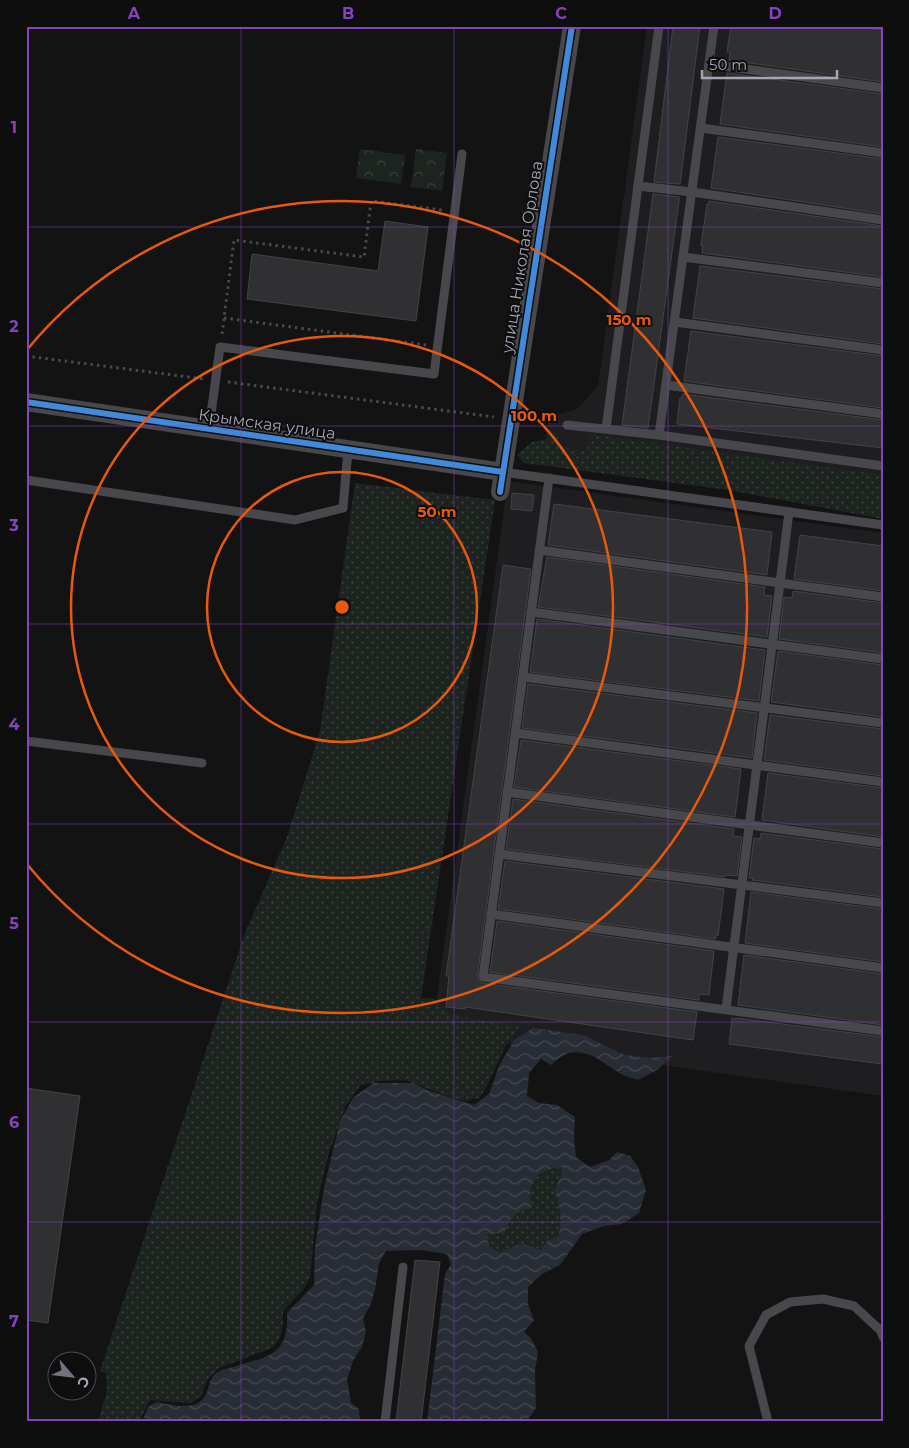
<svg xmlns="http://www.w3.org/2000/svg" width="909" height="1448" font-family="Montserrat,sans-serif">
<style>
.built{fill:#1e1d1f}
.grass{fill:url(#grass-dots)}
.forest{fill:url(#forest-crowns)}
.water{fill:url(#water-waves);fill-rule:evenodd}
.building{fill:#302f32;stroke:#434347}
.lines{fill:none;stroke-linecap:round;stroke-linejoin:round}
.path{stroke:#49494e;stroke-width:3;stroke-dasharray:2.5 4;stroke-linecap:butt}
.lane{stroke:#48484c;stroke-width:9}
.street{stroke:#48484c;stroke-width:18}
.cycleway-casing{stroke:#0e0e0f;stroke-width:9}
.cycleway{stroke:#408adc;stroke-width:6}
.grid{fill:none;stroke:#8344bd;stroke-width:1;stroke-opacity:0.55}
.ring{fill:none;stroke:#e8590c;stroke-width:2.5}
.labels{text-anchor:middle;dominant-baseline:central;stroke-width:4;stroke-linejoin:round;paint-order:stroke}
.street-label{font-size:16px;fill:#a5a6b4;stroke:#0e0e0f}
.centre{fill:#e8590c;stroke:#0e0e0f;stroke-width:2.5}
.ring-label{font-size:15px;text-anchor:middle;font-weight:bold;fill:#e8590c;stroke:#0e0e0f;stroke-width:4;stroke-linejoin:round;paint-order:stroke}
.neatline{fill:none;stroke:#8344bd;stroke-width:2}
.grid-label{font-size:16px;text-anchor:middle;font-weight:bold;fill:#8344bd}
</style>
<defs>
<pattern id="grass-dots" width="8" height="8" patternUnits="userSpaceOnUse" patternTransform="scale(1.25)"><rect width="8" height="8" fill="#1d2420"/><path d="M2 2h.1M6 6h.1" fill="none" stroke="#3b413e" stroke-width="1.8" stroke-linecap="round"/></pattern>
<pattern id="forest-crowns" width="20" height="18" patternUnits="userSpaceOnUse" patternTransform="scale(1.25)"><rect width="20" height="18" fill="#1d2420"/><path d="M2 6a3 3 0 1 1 6 0M12 15a3 3 0 1 1 6 0" fill="none" stroke="#3b413e"/></pattern>
<pattern id="water-waves" width="16" height="10" patternUnits="userSpaceOnUse" patternTransform="scale(1.25)"><rect width="16" height="10" fill="#282c35"/><path d="M0 5q4-4 8 0t8 0" fill="none" stroke="#444850"/></pattern>
</defs>
<rect width="100%" height="100%" fill="#131314"/>
<!-- built -->
<g class="built">
<polygon points="647,26 883,26 883,488 598,460 543,453 549,417 577,409 598,386"/>
<polygon points="508,481 883,533 883,1096 432,1033"/>
</g>
<!-- grass -->
<g class="grass">
<polygon points="589,434 883,475 883,519 728,490 524,463 517,455 532,442 558,437 557,446 587,451"/>
<polygon points="355,483 495,500 421,998 434,999 451,1014 483,1021 521,1025 507,1043 486,1088 479,1098 467,1101 453,1098 405,1080 381,1081 361,1085 345,1107 328,1156 317,1204 310,1278 303,1290 283,1311 283,1325 280,1338 272,1348 219,1368 207,1380 201,1396 191,1403 150,1400 139,1422 98,1422 107,1391 106,1373 100,1371 245,933 287,837 320,731"/>
<path d="M562,1167L561,1176L554,1190C561,1209 562,1218 558,1238L548,1240L541,1250L524,1243L499,1252L490,1247L486,1235L505,1232L507,1224L529,1194L534,1179L548,1169Z"/>
</g>
<!-- forest -->
<g class="forest">
<polygon points="360,149 405,155 401,184 356,178"/>
<polygon points="416,149 447,153 442,191 411,187"/>
</g>
<!-- water -->
<path class="water" d="M533,1028L583,1035L625,1055L650,1058L672,1056L657,1070L638,1080C633,1078 628,1077 623,1075C596,1060 580,1037 551,1065L541,1059L529,1073L527,1096L539,1103L557,1105L575,1117L574,1141L576,1157L590,1167L609,1160L617,1152L630,1156L638,1167L646,1190L639,1213L622,1224L604,1226L582,1234L560,1265L542,1274L528,1287V1304L534,1320L524,1332L531,1338L538,1352L535,1371L536,1408L526,1422H427L445,1274L451,1264L447,1254L420,1250L386,1251L379,1263L375,1290L370,1306L363,1318L366,1331L362,1347L353,1361L347,1379L351,1403L359,1409L360,1422H142L148,1407L156,1402C173,1405 199,1413 207,1392C209,1385 211,1376 218,1372C222,1369 231,1368 236,1366C270,1356 289,1354 287,1313L314,1285L315,1247L324,1188L340,1121L353,1098L373,1083H412L430,1091L474,1105L489,1094L499,1066L514,1040ZM562,1167L561,1176L554,1190C561,1208 562,1218 558,1238L548,1240L541,1250L524,1243L499,1252L490,1247L486,1235L505,1232C510,1216 517,1211 532,1207C526,1182 537,1169 562,1167Z"/>
<!-- building -->
<g class="building">
<polygon points="673,26 700,26 680,184 654,182"/>
<polygon points="731,26 852,26 883,30 883,82 729,60 730,52 727,52"/>
<polygon points="727,73 883,94 883,147 720,124"/>
<polygon points="718,137 883,159 883,214 711,188"/>
<polygon points="653,194 679,197 679,201 648,428 622,425"/>
<polygon points="709,201 883,226 883,277 702,253 703,246 701,246 707,204 709,204"/>
<polygon points="385,221 428,227 416,321 247,299 252,254 378,271"/>
<polygon points="700,266 883,289 883,344 693,318"/>
<polygon points="691,331 883,356 883,408 684,381"/>
<polygon points="683,394 883,420 883,448 677,424 680,398 682,398"/>
<polygon points="512,493 534,495 532,511 511,509"/>
<polygon points="554,504 772,532 767,575 548,545"/>
<polygon points="800,535 883,546 883,591 794,579"/>
<polygon points="547,557 765,587 764,595 772,596 767,637 538,607"/>
<polygon points="503,565 531,569 477,979 482,983 697,1012 693,1040 465,1007 465,1009 446,1007 449,976 446,976"/>
<polygon points="793,591 883,603 883,653 779,639 784,597 792,598"/>
<polygon points="537,619 765,650 759,701 530,672"/>
<polygon points="778,651 883,665 883,717 771,702"/>
<polygon points="528,684 757,713 752,758 522,728"/>
<polygon points="770,715 883,729 883,776 764,760"/>
<polygon points="521,740 741,769 735,817 514,787"/>
<polygon points="768,773 883,788 883,837 762,820"/>
<polygon points="513,799 734,829 733,836 742,837 737,876 725,875 725,877 506,849"/>
<polygon points="761,833 883,849 883,897 752,880 753,878 749,878 754,838 760,839"/>
<polygon points="505,861 724,889 718,936 716,935 715,939 498,909"/>
<polygon points="751,892 883,909 883,962 745,943"/>
<polygon points="497,921 714,951 709,995 699,994 699,1000 490,972"/>
<polygon points="744,955 883,974 883,1025 738,1005"/>
<polygon points="732,1018 736,1019 736,1018 883,1037 883,1064 729,1044"/>
<polygon points="26,1088 80,1096 48,1323 26,1320"/>
<polygon points="415,1260 440,1262 421,1422 396,1422"/>
</g>
<g class="lines">
<!-- path -->
<g class="path">
<polyline points="224,318 426,345"/>
<polyline points="222,334 234,240 364,257 371,201 442,210"/>
<polyline points="26,356 204,379"/>
<polyline points="228,382 494,417"/>
</g>
<!-- lane -->
<g class="lane">
<polyline points="709,64 883,88"/>
<polyline points="701,128 883,153"/>
<polyline points="638,186 692,192 883,220"/>
<polyline points="683,257 883,283"/>
<polyline points="675,322 883,350"/>
<polyline points="666,385 883,414"/>
<polyline points="567,425 659,435 883,466"/>
<polyline points="209,429 220,347 434,374 462,154"/>
<polyline points="606,429 659,26"/>
<polyline points="659,435 714,26"/>
<polyline points="503,472 883,525"/>
<polyline points="549,478 483,977 883,1031"/>
<polyline points="26,480 295,520 343,508 348,450"/>
<polyline points="539,550 883,597"/>
<polyline points="531,612 883,659"/>
<polyline points="523,677 883,723"/>
<polyline points="516,733 883,782"/>
<polyline points="26,741 202,763"/>
<polyline points="507,792 883,843"/>
<polyline points="499,854 883,903"/>
<polyline points="491,914 883,968"/>
<polyline points="726,1009 789,512"/>
<polyline points="385,1422 403,1267"/>
<polyline points="768,1422 749,1346 766,1315 790,1302 823,1299 854,1306 881,1331 883,1337"/>
</g>
<!-- street -->
<g class="street">
<polyline points="26,402 503,472"/>
<polyline points="500,492 572,26"/>
</g>
<defs>
<g id="cycleway">
<polyline points="26,402 503,472"/>
<polyline points="500,492 572,26"/>
</g>
</defs>
<!-- cycleway casing -->
<use href="#cycleway" class="cycleway-casing"/>
<!-- cycleway -->
<use href="#cycleway" class="cycleway"/>
</g>
<!-- grid -->
<path class="grid" d="M241,26V1422M454,26V1422M668,26V1422M26,227H883M26,426H883M26,624H883M26,824H883M26,1022H883M26,1222H883"/>
<!-- distance rings -->
<g class="ring">
<circle cx="342" cy="607" r="135"/>
<circle cx="342" cy="607" r="271"/>
<path d="M26 351A406 406 0 1 1 26 863"/>
</g>
<g class="labels">
<!-- street labels -->
<g class="street-label">
<text transform="translate(522 257) rotate(-81)">улица Николая Орлова</text>
<text transform="translate(267 424) rotate(8)">Крымская улица</text>
</g>
</g>
<circle cx="342" cy="607" r="8" class="centre"/>
<g class="ring-label">
<text x="629" y="325">150 m</text>
<text x="534" y="421">100 m</text>
<text x="437" y="517">50 m</text>
</g>
<!-- border -->
<rect width="909" height="1448" fill="none" stroke="#0e0e0f" stroke-width="55"/>
<!-- north arrow -->
<g transform="translate(72 1376) rotate(118)"><circle r="24" fill="#0e0e0f" stroke="#4a4b51"/>
<path d="M0-4L9 19L0 12L-9 19Z" fill="#72737c"/>
<text y="-8" font-size="14" font-weight="bold" text-anchor="middle" fill="#a5a6b4">С</text>
</g>
<!-- scale -->
<path d="M702 70v8h135v-8" fill="none" stroke="#a5a6b4" stroke-width="2.5"/>
<text x="709" y="70" font-size="15" fill="#a5a6b4" stroke="#0e0e0f" stroke-width="4" paint-order="stroke">50 m</text>
<rect x="28" y="28" width="854" height="1392" class="neatline"/>
<g class="grid-label">
<text x="134" y="19">A</text>
<text x="348" y="19">B</text>
<text x="561" y="19">C</text>
<text x="775" y="19">D</text>
<text x="14" y="133">1</text>
<text x="14" y="332">2</text>
<text x="14" y="531">3</text>
<text x="14" y="730">4</text>
<text x="14" y="929">5</text>
<text x="14" y="1128">6</text>
<text x="14" y="1327">7</text>
</g>
</svg>
